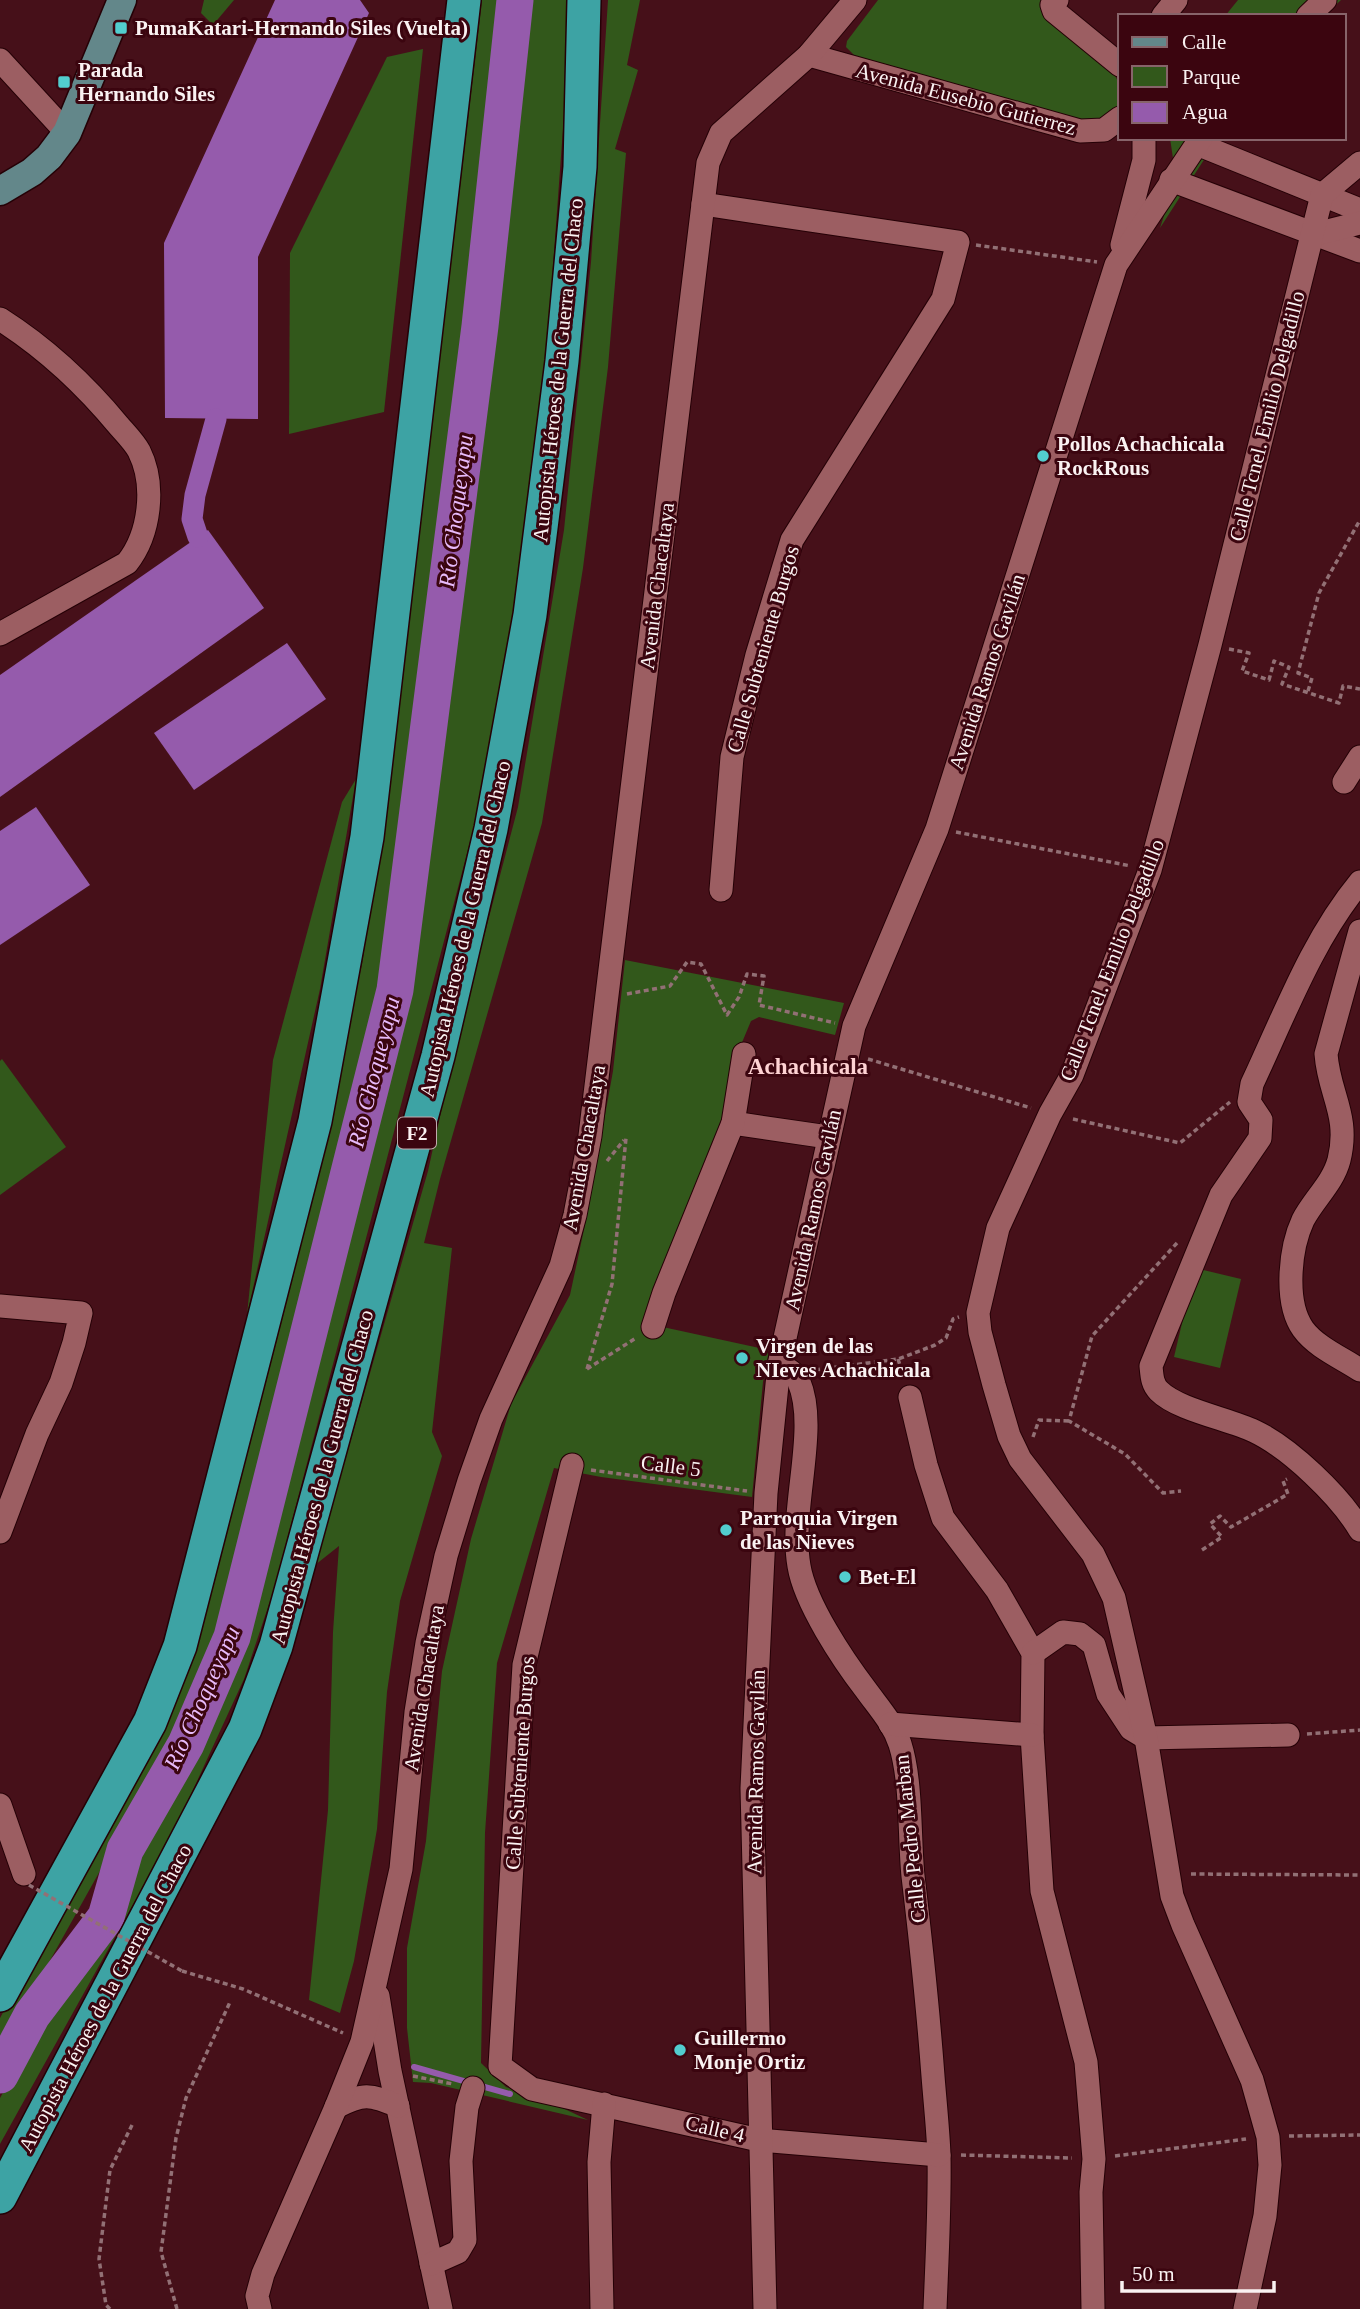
<svg xmlns="http://www.w3.org/2000/svg" width="1360" height="2309" font-family="Georgia,serif">
<style>
.green{fill:#32581b}
.water{fill:#955bac}
.lines{fill:none;stroke-linecap:round;stroke-linejoin:round}
.stream{stroke:#955bac;stroke-width:6}
.canal{stroke:#955bac;stroke-width:21}
.river{stroke:#955bac;stroke-width:37}
.minor-casing{stroke:#250106;stroke-width:25}
.major-casing{stroke:#250106;stroke-width:31}
.highway-casing{stroke:#250106;stroke-width:36}
.path{stroke:#927075;stroke-width:3.5;stroke-dasharray:5 3.5;stroke-linecap:butt}
.minor{stroke:#9c5e62;stroke-width:23}
.major{stroke:#63878a;stroke-width:28}
.highway{stroke:#3da3a4;stroke-width:33}
.path-bridge{stroke:#927075;stroke-width:3.5;stroke-dasharray:5 3.5;stroke-linecap:butt}
.poi-dot{fill:#52cdce;stroke:#3b050f;stroke-width:2.5}
.labels{text-anchor:middle;dominant-baseline:central;stroke-width:6;stroke-linejoin:round;paint-order:stroke}
.shield{fill:#3b050f;stroke:#c1abae;stroke-width:2}
.shield-label{font-size:19px;font-weight:bold;fill:#faf2f2}
.poi-label{font-size:21px;font-weight:bold;fill:#faf2f2;stroke:#3b050f;text-anchor:start}
.street-label{font-size:21px;fill:#faf2f2;stroke:#3b050f}
.water-label{font-size:23px;font-style:italic;fill:#e7bafa;stroke:#3b050f}
.neighbourhood-label{font-size:23px;font-weight:bold;fill:#fed2d3;stroke:#3b050f}
</style>
<rect width="100%" height="100%" fill="#461019"/>
<!-- green -->
<g class="green">
<polygon points="204,0 234,0 213,25 201,13"/>
<polygon points="482,0 505,0 381,985 224,1611 173,1740 0,2050 0,2018 184,1673 214,1584 294,1273 362,964 390,783"/>
<polygon points="529,0 569,0 569,46 546,363 514,617 476,819 274,1589 244,1679 175,1829 0,2144 0,2098 200,1738 242,1641 271,1528 314,1377 408,990 447,699"/>
<polygon points="608,0 640,0 627,65 638,70 615,149 626,153 608,367 583,568 542,823 440,1179 424,1243 452,1248 432,1432 442,1456 400,1601 387,1692 377,1829 354,1961 340,2013 309,2000 328,1810 333,1632 339,1546 315,1565 428,1171 457,1039 518,807 564,530 591,262"/>
<polygon points="878,0 1048,0 1113,72 1119,83 1120,103 1115,111 1093,124 856,57 846,47 847,41"/>
<polygon points="1238,0 1341,0 1324,16 1225,16"/>
<polygon points="423,49 384,412 289,434 290,253 387,57"/>
<polygon points="1170,138 1218,138 1160,228 1176,179"/>
<polygon points="356,779 320,989 247,1315 273,1060 342,802"/>
<polygon points="625,960 844,1003 835,1035 759,1017 751,1021 738,1052 727,1120 649,1324 769,1350 763,1382 752,1497 601,1477 554,1468 497,1663 485,1833 481,2063 506,2087 554,2104 588,2120 431,2083 413,2082 407,2028 407,1948 426,1841 442,1671 471,1539 511,1404 570,1295 586,1220 613,1071"/>
<polygon points="2,1059 66,1147 0,1195 0,1061"/>
<polygon points="1195,1268 1241,1279 1220,1368 1174,1357"/>
</g>
<!-- water -->
<g class="water">
<polygon points="275,0 360,0 369,13 258,257 258,419 165,418 164,243"/>
<polygon points="208,530 264,608 0,797 0,675"/>
<polygon points="287,643 326,699 194,790 154,733"/>
<polygon points="36,807 90,885 0,945 0,831"/>
</g>
<g class="lines">
<!-- stream -->
<polyline class="stream" points="414,2067 510,2094"/>
<!-- canal -->
<polyline class="canal" points="198,537 192,519 195,495 216,419"/>
<!-- river -->
<polyline class="river" points="0,2075 32,2015 106,1917 125,1850 186,1744 232,1637 395,990 480,326 515,0"/>
<defs>
<g id="minor">
<polyline points="1057,0 1052,5 1054,11 1120,65"/>
<polyline points="1163,16 1176,0"/>
<polyline points="1308,16 1325,0"/>
<polyline points="809,55 1080,131 1104,130 1120,118"/>
<polyline points="0,60 67,133"/>
<polyline points="1197,144 1360,210"/>
<polyline points="1171,180 1360,251"/>
<polyline points="703,204 958,242 943,299 792,540 757,655 732,757 721,890"/>
<polyline points="1312,235 1360,223"/>
<polyline points="1122,245 1144,160 1144,138"/>
<path d="M0,319C44,347 86,386 119,426C126,434 134,442 139,451C156,485 150,534 127,563L0,634"/>
<polyline points="1344,782 1360,757"/>
<path d="M1360,882C1312,940 1284,1016 1252,1084L1249,1102L1261,1120L1260,1138L1221,1195L1151,1366C1152,1376 1152,1384 1159,1391C1178,1410 1229,1419 1254,1431C1290,1448 1340,1496 1360,1530"/>
<path d="M1360,931L1326,1054C1329,1095 1350,1115 1339,1160C1333,1183 1314,1199 1303,1220C1290,1248 1284,1302 1303,1329C1316,1347 1342,1358 1360,1370"/>
<polyline points="733,1123 828,1137"/>
<polyline points="0,1306 81,1313 74,1343 61,1383 37,1434 0,1532"/>
<polyline points="653,1327 664,1293 733,1123 744,1054"/>
<path d="M779,1365C788,1369 795,1373 799,1382C819,1429 789,1510 799,1566C805,1603 843,1660 866,1690C879,1708 893,1723 900,1744C912,1782 909,1836 913,1876C921,1943 928,2009 933,2076C935,2102 938,2129 939,2155C940,2206 937,2258 935,2309"/>
<polyline points="910,1397 926,1465 943,1518 997,1590 1033,1653 1032,1735 1042,1891 1086,2062 1094,2159 1091,2192 1093,2309"/>
<polyline points="572,1465 524,1665 500,2066 532,2089 759,2140 939,2155"/>
<polyline points="1033,1653 1063,1632 1080,1634 1094,1645 1108,1694 1131,1729 1146,1738 1288,1735"/>
<polyline points="890,1724 1032,1735"/>
<polyline points="0,1805 24,1874"/>
<polyline points="378,1996 390,2071 441,2309"/>
<path d="M336,2107C363,2093 370,2094 398,2106"/>
<polyline points="431,2264 458,2252 465,2240 461,2161 467,2107 473,2088"/>
<polyline points="260,2309 257,2296 263,2274 336,2107 362,2042 401,1869 416,1712 427,1643 446,1556 469,1481 491,1419 561,1266 575,1215 590,1136 607,995 708,163 721,133 809,55 855,0"/>
<polyline points="602,2309 599,2162 604,2104"/>
<polyline points="765,2309 752,1788 766,1493 779,1365 854,1026 937,829 1116,265 1201,138"/>
<polyline points="1245,2309 1265,2216 1270,2165 1268,2137 1252,2080 1183,1925 1172,1896 1146,1738 1114,1598 1093,1554 1020,1459 1009,1436 994,1385 980,1332 978,1313 998,1228 1050,1114 1072,1075 1150,870 1210,645 1322,195 1360,163"/>
</g>
<polyline id="major" points="0,191 32,172 49,157 67,133 122,0"/>
<g id="highway">
<polyline points="0,1995 150,1722 180,1646 315,1121 367,837 464,0"/>
<polyline points="0,2197 245,1729 276,1646 438,1056 491,829 530,615 562,361 580,167 584,0"/>
</g>
</defs>
<!-- minor casing -->
<use href="#minor" class="minor-casing"/>
<!-- major casing -->
<use href="#major" class="major-casing"/>
<!-- highway casing -->
<use href="#highway" class="highway-casing"/>
<!-- path -->
<g class="path">
<polyline points="976,245 1097,262"/>
<polyline points="1229,649 1249,653 1242,671 1269,680 1274,661 1289,667 1282,684 1339,703 1343,686 1360,689"/>
<polyline points="1308,691 1312,678 1298,673 1319,593 1360,520"/>
<polyline points="956,832 1131,866"/>
<polyline points="627,994 670,986 687,962 701,964 727,1015 739,997 747,974 764,976 759,1005 835,1023"/>
<polyline points="868,1059 1031,1108"/>
<polyline points="1073,1119 1180,1143 1230,1102"/>
<polyline points="607,1161 624,1140"/>
<polyline points="1177,1243 1092,1336 1069,1421 1125,1454 1163,1493 1181,1491"/>
<polyline points="898,1359 904,1378"/>
<polyline points="587,1369 612,1284 626,1138"/>
<polyline points="587,1369 636,1338"/>
<polyline points="815,1370 898,1359 935,1345 946,1338 953,1319 959,1317"/>
<polyline points="1033,1437 1039,1420 1069,1421"/>
<polyline points="591,1470 747,1491"/>
<polyline points="1202,1550 1222,1537 1210,1524 1220,1516 1231,1527 1288,1494 1283,1481 1287,1479"/>
<polyline points="1307,1734 1360,1730"/>
<polyline points="1191,1874 1360,1875"/>
<polyline points="182,1971 243,1989 343,2033"/>
<polyline points="413,2076 453,2084"/>
<polyline points="1289,2136 1360,2135"/>
<polyline points="961,2155 1072,2158"/>
<polyline points="1115,2156 1246,2139"/>
<polyline points="110,2309 106,2305 99,2259 110,2170 133,2123"/>
<polyline points="177,2309 161,2252 176,2138 186,2098 230,2002"/>
</g>
<!-- minor -->
<use href="#minor" class="minor"/>
<!-- major -->
<use href="#major" class="major"/>
<!-- highway -->
<use href="#highway" class="highway"/>
<!-- path-bridge -->
<polyline class="path-bridge" points="29,1885 182,1971"/>
</g>
<!-- markers -->
<g class="poi-dot">
<rect x="114" y="21" width="14" height="14" rx="3.5"/>
<rect x="57" y="75" width="14" height="14" rx="3.5"/>
<circle cx="1043" cy="456" r="7"/>
<circle cx="742" cy="1358" r="7"/>
<circle cx="726" cy="1530" r="7"/>
<circle cx="845" cy="1577" r="7"/>
<circle cx="680" cy="2050" r="7"/>
</g>
<g class="labels">
<!-- shield labels -->
<rect class="shield" x="398" y="1117.5" width="38" height="31" rx="5"/>
<g class="shield-label">
<text x="417" y="1133">F2</text>
</g>
<!-- poi labels -->
<g class="poi-label">
<text x="135" y="28">PumaKatari-Hernando Siles (Vuelta)</text>
<text x="78" y="70">Parada<tspan x="78" dy="24">Hernando Siles</tspan></text>
<text x="1057" y="444">Pollos Achachicala<tspan x="1057" dy="24">RockRous</tspan></text>
<text x="756" y="1346">Virgen de las<tspan x="756" dy="24">NIeves Achachicala</tspan></text>
<text x="740" y="1518">Parroquia Virgen<tspan x="740" dy="24">de las Nieves</tspan></text>
<text x="859" y="1577">Bet-El</text>
<text x="694" y="2038">Guillermo<tspan x="694" dy="24">Monje Ortiz</tspan></text>
</g>
<!-- street labels -->
<g class="street-label">
<text transform="translate(966 99) rotate(15)">Avenida Eusebio Gutierrez</text>
<text transform="translate(558 370) rotate(-84)">Autopista Héroes de la Guerra del Chaco</text>
<text transform="translate(1267 416) rotate(-76)">Calle Tcnel. Emilio Delgadillo</text>
<text transform="translate(657 586) rotate(-83)">Avenida Chacaltaya</text>
<text transform="translate(763 649) rotate(-74)">Calle Subteniente Burgos</text>
<text transform="translate(987 672) rotate(-72)">Avenida Ramos Gavilán</text>
<text transform="translate(465 929) rotate(-77)">Autopista Héroes de la Guerra del Chaco</text>
<text transform="translate(1112 960) rotate(-69)">Calle Tcnel. Emilio Delgadillo</text>
<text transform="translate(584 1148) rotate(-80)">Avenida Chacaltaya</text>
<text transform="translate(813 1210) rotate(-78)">Avenida Ramos Gavilán</text>
<text transform="translate(671 1466) rotate(7)">Calle 5</text>
<text transform="translate(322 1477) rotate(-75)">Autopista Héroes de la Guerra del Chaco</text>
<text transform="translate(424 1688) rotate(-81)">Avenida Chacaltaya</text>
<text transform="translate(520 1763) rotate(-86)">Calle Subteniente Burgos</text>
<text transform="translate(756 1772) rotate(-89)">Avenida Ramos Gavilán</text>
<text transform="translate(910 1839) rotate(-96)">Calle Pedro Marban</text>
<text transform="translate(105 1998) rotate(-62)">Autopista Héroes de la Guerra del Chaco</text>
<text transform="translate(715 2129) rotate(13)">Calle 4</text>
</g>
<!-- water labels -->
<g class="water-label">
<text transform="translate(456 511) rotate(-83)">Río Choqueyapu</text>
<text transform="translate(374 1072) rotate(-76)">Río Choqueyapu</text>
<text transform="translate(202 1698) rotate(-66)">Río Choqueyapu</text>
</g>
<!-- neighbourhood labels -->
<g class="neighbourhood-label">
<text x="808" y="1066">Achachicala</text>
</g>
</g>
<!-- legend -->
<rect x="1118" y="14" width="228" height="126" fill="#3b050f" stroke="#87646a" stroke-width="2"/>
<rect x="1132" y="37" width="35" height="10" fill="#63878a" stroke="#87646a" stroke-width="2"/>
<text x="1182" y="49" font-size="21" fill="#faf2f2">Calle</text>
<rect x="1132" y="66" width="35" height="21" fill="#32581b" stroke="#87646a" stroke-width="2"/>
<text x="1182" y="84" font-size="21" fill="#faf2f2">Parque</text>
<rect x="1132" y="102" width="35" height="21" fill="#955bac" stroke="#87646a" stroke-width="2"/>
<text x="1182" y="119" font-size="21" fill="#faf2f2">Agua</text>
<!-- scale -->
<path d="M1122 2281v10h152v-10" fill="none" stroke="#faf2f2" stroke-width="3.5"/>
<text x="1132" y="2281" font-size="21" fill="#faf2f2" stroke="#3b050f" stroke-width="5" paint-order="stroke">50 m</text>
</svg>
